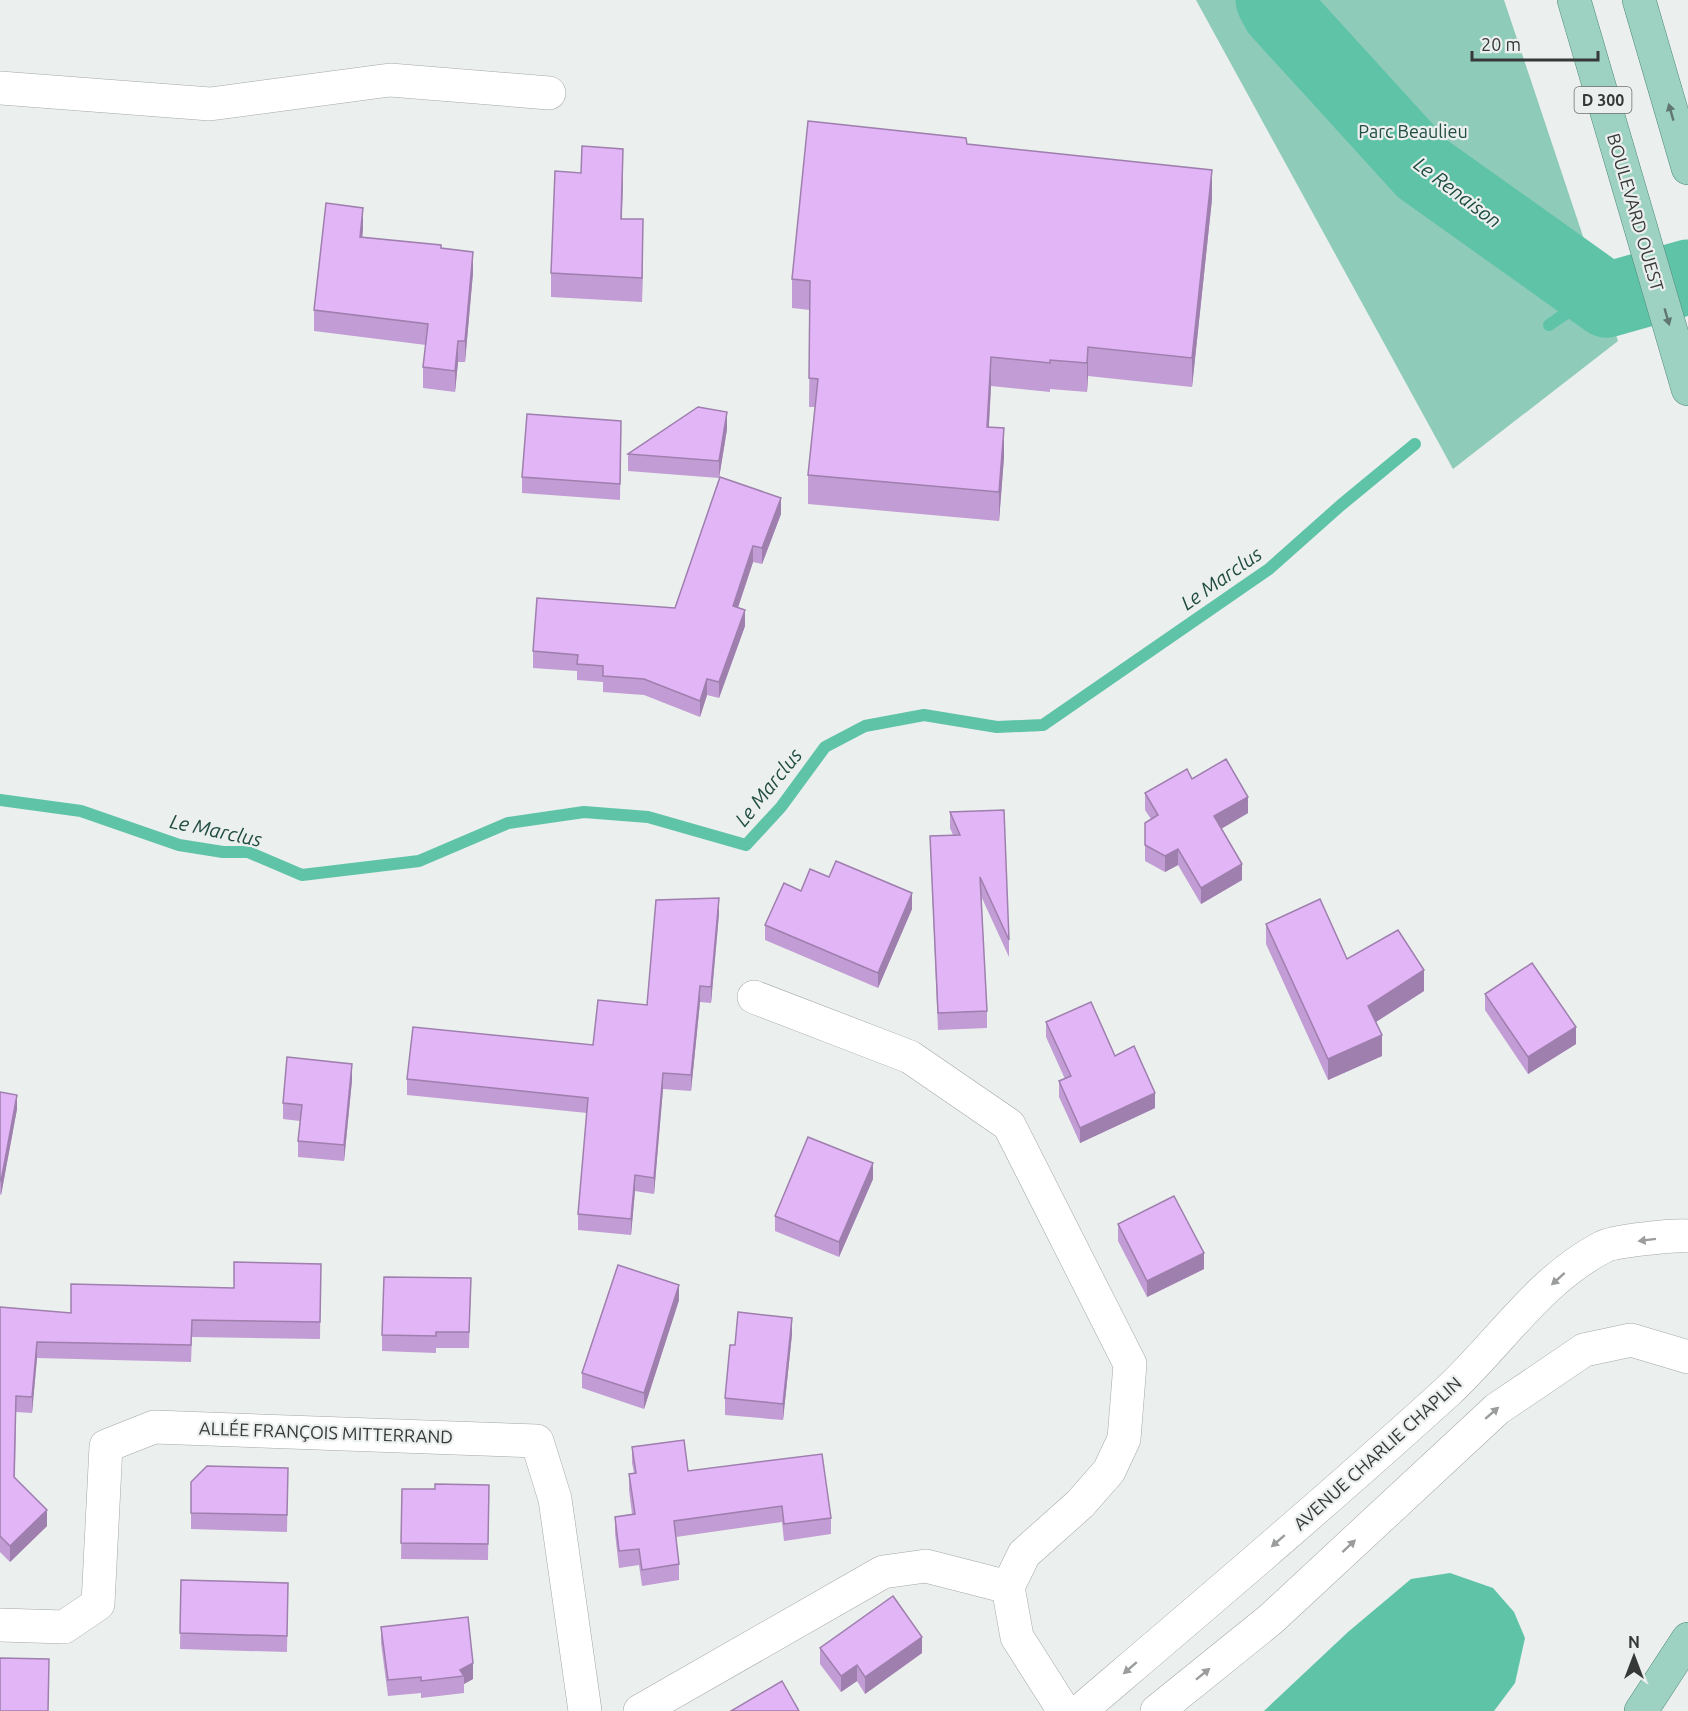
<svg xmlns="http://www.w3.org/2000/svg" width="1688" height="1711" font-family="Ubuntu,sans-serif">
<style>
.green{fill:#8ecbb8}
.water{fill:#5fc3a8}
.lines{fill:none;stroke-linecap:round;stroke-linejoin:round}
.stream{stroke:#5fc3a8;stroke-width:12}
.river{stroke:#5fc3a8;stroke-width:75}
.minor-casing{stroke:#a4a8a6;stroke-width:34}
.tertiary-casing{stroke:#a4a8a6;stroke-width:34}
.primary-casing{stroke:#4f8978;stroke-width:34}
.minor{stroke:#fff;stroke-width:33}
.tertiary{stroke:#fff;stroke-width:33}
.primary{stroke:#9dd2c3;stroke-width:33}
.wall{fill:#c29cd4}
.shaded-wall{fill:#9e7fad}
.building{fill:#e2b5f7;stroke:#9e7fad;stroke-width:1.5}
.oneway{fill:#607670}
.oneway2{fill:#9b9c9c}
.labels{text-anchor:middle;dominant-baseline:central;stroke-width:4.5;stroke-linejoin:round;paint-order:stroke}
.shield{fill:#ebefee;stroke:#6d706f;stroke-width:1.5}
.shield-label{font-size:16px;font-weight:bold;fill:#373938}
.park-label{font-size:18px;fill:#224e42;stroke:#ebefee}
.street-label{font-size:18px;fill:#373938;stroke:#ebefee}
.water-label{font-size:20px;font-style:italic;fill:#204c40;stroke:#ebefee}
</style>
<rect width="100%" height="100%" fill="#ebefee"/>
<!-- green -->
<polygon class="green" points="1196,0 1504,0 1618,341 1453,469"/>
<!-- water -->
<polygon class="water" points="1450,1573 1493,1588 1514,1612 1525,1638 1515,1683 1494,1711 1264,1711 1348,1632 1411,1579"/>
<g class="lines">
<!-- stream -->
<g class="stream">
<polyline points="1549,325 1565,314 1558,265"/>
<polyline points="0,800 81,811 179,845 223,852 248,852 302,875 419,861 508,823 584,812 648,817 746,845 781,807 825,747 865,726 924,715 997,727 1043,725 1269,569 1341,505 1415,444"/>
</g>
<!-- river -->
<polyline class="river" points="1273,0 1279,11 1423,169 1607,300 1688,277"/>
<defs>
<g id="minor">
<polyline points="0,88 210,104 390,80 549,93"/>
<polyline points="754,997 910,1057 1009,1125 1130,1364 1124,1439 1109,1471 1080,1504 1024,1554 1008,1587 1017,1637 1064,1711"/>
<polyline points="0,1625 64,1627 98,1604 106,1446 154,1427 537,1441 555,1499 585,1711"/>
<polyline points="640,1711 883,1572 926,1566 1008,1587"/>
</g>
<g id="tertiary">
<path d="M1080,1711C1203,1606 1327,1501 1447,1392C1499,1344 1539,1280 1603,1247C1613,1241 1674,1235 1688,1236"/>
<polyline points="1157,1711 1271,1619 1497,1409 1584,1350 1631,1340 1688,1357"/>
</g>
<g id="primary">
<polyline points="1574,0 1688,389"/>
<polyline points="1639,0 1688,168"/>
<polyline points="1641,1711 1688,1639"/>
</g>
</defs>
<!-- minor casing -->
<use href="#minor" class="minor-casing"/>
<!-- tertiary casing -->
<use href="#tertiary" class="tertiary-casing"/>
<!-- primary casing -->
<use href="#primary" class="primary-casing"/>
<!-- minor -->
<use href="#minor" class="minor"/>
<!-- tertiary -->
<use href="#tertiary" class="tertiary"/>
<!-- primary -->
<use href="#primary" class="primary"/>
</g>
<!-- wall -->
<g class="wall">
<polygon points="967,144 1212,199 1192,387 1088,376 1087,392 1050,389 1050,392 991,386 989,427 1004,457 999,521 808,504 808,475 815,407 809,407 810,310 792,308 792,279"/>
<polygon points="581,173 623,173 622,219 643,244 642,302 551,297 551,273"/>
<polygon points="363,229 362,238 441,248 473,273 465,362 458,362 455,392 423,388 423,367 426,345 314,331 314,310"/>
<polygon points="621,421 620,500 522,493 522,477"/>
<polygon points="727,429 719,478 628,471 628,454"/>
<polygon points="781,514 762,564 753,562 738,608 745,626 719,698 707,695 700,717 644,695 603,692 603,682 577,680 577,671 533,668 533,651 675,608"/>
<polygon points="1192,779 1248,813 1221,829 1242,880 1201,904 1178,865 1165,872 1145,861 1145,823 1151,819 1145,810 1145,793"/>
<polygon points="950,812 1009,940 1009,957 981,896 987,1011 987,1028 938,1030 930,836 953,835 950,828"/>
<polygon points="829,877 912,909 878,988 765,940 765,925 801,891"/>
<polygon points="719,914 711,1003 700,1002 691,1091 663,1089 654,1194 635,1191 631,1235 578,1230 578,1214 587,1113 407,1095 407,1079 593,1045 647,1005"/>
<polygon points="1266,924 1424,991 1376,1022 1382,1056 1328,1080 1266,944"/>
<polygon points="1485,994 1576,1044 1528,1074 1485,1010"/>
<polygon points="1046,1022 1115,1056 1155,1108 1080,1143 1059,1097 1059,1081 1065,1079 1046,1037"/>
<polygon points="352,1080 344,1161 298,1157 298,1141 300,1121 283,1119 283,1103"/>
<polygon points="0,1092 17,1109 1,1195 0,1194"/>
<polygon points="873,1179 839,1257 775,1231 775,1216"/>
<polygon points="1118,1224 1204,1269 1147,1297 1118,1241"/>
<polygon points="321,1264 320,1339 192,1337 191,1362 37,1358 32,1413 16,1412 15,1477 47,1526 10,1562 0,1552 0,1307 71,1313 234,1288"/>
<polygon points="471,1278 469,1348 436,1348 436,1353 382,1351 382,1335"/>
<polygon points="679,1300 644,1409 582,1388 582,1373"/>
<polygon points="792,1334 783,1420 725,1415 725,1398 735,1345"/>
<polygon points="632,1447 688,1471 831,1518 831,1534 784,1541 782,1522 676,1537 679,1564 679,1580 642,1586 639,1565 619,1568 615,1533 615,1517 632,1514 629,1490 629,1474 634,1473 632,1463"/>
<polygon points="288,1468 287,1532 191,1529 191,1482"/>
<polygon points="489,1485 488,1560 401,1559 402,1489 435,1489"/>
<polygon points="181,1580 288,1583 287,1652 180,1649"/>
<polygon points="381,1627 473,1679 464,1684 464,1693 421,1698 421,1693 388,1696 381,1643"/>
<polygon points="820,1648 922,1653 865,1694 857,1681 841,1692 820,1664"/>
</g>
<!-- shaded-wall -->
<g class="shaded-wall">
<polygon points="623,149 623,173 621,243 621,219"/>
<polygon points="1212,170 1212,199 1192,387 1192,358"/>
<polygon points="363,208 363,229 360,258 360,237"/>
<polygon points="643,219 643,244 642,302 642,278"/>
<polygon points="473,252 473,273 465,362 465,341"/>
<polygon points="458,341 458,362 455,392 455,371"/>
<polygon points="1088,347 1088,376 1087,392 1087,363"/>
<polygon points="991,357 991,386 987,456 987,427"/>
<polygon points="727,412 727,429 719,478 719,461"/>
<polygon points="1004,428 1004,457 999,521 999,492"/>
<polygon points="781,498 781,514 762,564 762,548"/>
<polygon points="753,546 753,562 733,622 733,606"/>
<polygon points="745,610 745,626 719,698 719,682"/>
<polygon points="707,679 707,695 700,717 700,701"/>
<polygon points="1248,797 1248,813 1214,833 1214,816"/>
<polygon points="1178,849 1178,865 1165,872 1165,856"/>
<polygon points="1242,864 1242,880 1201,904 1201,888"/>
<polygon points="912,893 912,909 878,988 878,973"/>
<polygon points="719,898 719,914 711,1003 711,987"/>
<polygon points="1424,970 1424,991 1368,1027 1368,1006"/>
<polygon points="700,986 700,1002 691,1091 691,1075"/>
<polygon points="1576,1027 1576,1044 1528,1074 1528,1057"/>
<polygon points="1382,1035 1382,1056 1328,1080 1328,1059"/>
<polygon points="352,1064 352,1080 344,1161 344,1145"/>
<polygon points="663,1073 663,1089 654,1194 654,1178"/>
<polygon points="1155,1093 1155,1108 1080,1143 1080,1128"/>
<polygon points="17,1095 17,1109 1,1195 1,1181"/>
<polygon points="873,1163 873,1179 839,1257 839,1242"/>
<polygon points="635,1175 635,1191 631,1235 631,1219"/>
<polygon points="1204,1253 1204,1269 1147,1297 1147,1281"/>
<polygon points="679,1285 679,1300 644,1409 644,1393"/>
<polygon points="792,1318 792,1334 783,1420 783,1404"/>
<polygon points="37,1342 37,1358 32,1413 32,1397"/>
<polygon points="47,1510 47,1526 10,1562 10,1546"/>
<polygon points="922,1637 922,1653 865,1694 865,1677"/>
<polygon points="473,1663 473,1679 464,1684 464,1676 460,1670"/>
<polygon points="857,1665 857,1681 841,1692 841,1676"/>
</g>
<!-- building -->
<g class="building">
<polygon points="808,121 966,138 967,144 1212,170 1192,358 1088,347 1087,363 1050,360 1050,363 991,357 987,427 1004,428 999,492 808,475 818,379 809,378 810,281 792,279"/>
<polygon points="582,146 623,149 621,219 643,219 642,278 551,273 555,171 581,173"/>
<polygon points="326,203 363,208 360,237 441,245 441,248 473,252 465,341 458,341 455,371 423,367 428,324 314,310"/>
<polygon points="698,407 727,412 719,461 628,454"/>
<polygon points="527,414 621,421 620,484 522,477"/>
<polygon points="720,477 781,498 762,548 753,546 733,606 745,610 719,682 707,679 700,701 644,679 603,676 603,666 577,664 578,655 533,651 537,598 675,608"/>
<polygon points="1226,759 1248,797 1214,816 1242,864 1201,888 1178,849 1165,856 1145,845 1145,823 1158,815 1145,793 1187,769 1192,779"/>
<polygon points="1004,810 1009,940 980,877 987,1011 938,1013 930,836 960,835 950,812"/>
<polygon points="836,861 912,893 878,973 765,925 784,883 801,891 810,869 829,877"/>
<polygon points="719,898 711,987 700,986 691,1075 663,1073 654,1178 635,1175 631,1219 578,1214 588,1098 407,1079 413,1027 593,1045 598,1000 647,1005 656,900"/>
<polygon points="1320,899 1347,959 1398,930 1424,970 1368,1006 1382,1035 1328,1059 1266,924"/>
<polygon points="1532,963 1576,1027 1528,1057 1485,994"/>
<polygon points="1091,1002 1115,1056 1134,1046 1155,1093 1080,1128 1059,1081 1071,1076 1046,1022"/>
<polygon points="287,1057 352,1064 344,1145 298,1141 302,1105 283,1103"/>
<polygon points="0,1092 17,1095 1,1181 0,1181"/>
<polygon points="808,1137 873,1163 839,1242 775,1216"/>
<polygon points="1174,1196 1204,1253 1147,1281 1118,1224"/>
<polygon points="234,1262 321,1264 320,1322 192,1320 191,1345 37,1342 32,1397 16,1396 14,1477 47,1510 10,1546 0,1536 0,1307 71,1313 71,1284 234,1288"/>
<polygon points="618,1265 679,1285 644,1393 582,1373"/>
<polygon points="384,1277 471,1278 469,1332 436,1332 436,1336 382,1335"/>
<polygon points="738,1312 792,1318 783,1404 725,1398 730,1345 735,1345"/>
<polygon points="684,1440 688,1471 822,1454 831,1518 784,1524 782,1506 674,1521 679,1564 642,1570 639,1549 619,1551 615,1517 635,1514 629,1474 636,1473 632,1447"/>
<polygon points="207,1466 288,1468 287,1515 191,1513 191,1482"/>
<polygon points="435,1484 489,1485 488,1544 401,1543 402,1489 435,1489"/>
<polygon points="181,1580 288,1583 287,1636 180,1633"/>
<polygon points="893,1596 922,1637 865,1677 857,1665 841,1676 820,1648"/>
<polygon points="468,1617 473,1663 460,1670 464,1676 421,1681 421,1677 388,1680 381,1627"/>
<polygon points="0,1658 49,1659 48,1711 0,1711"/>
<polygon points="782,1681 799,1711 731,1711"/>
</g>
<!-- one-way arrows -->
<defs><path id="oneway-solid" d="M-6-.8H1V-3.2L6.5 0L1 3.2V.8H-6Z" transform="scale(1.5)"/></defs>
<g class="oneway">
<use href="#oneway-solid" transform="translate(1671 112) rotate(-106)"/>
<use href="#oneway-solid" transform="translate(1667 317) rotate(74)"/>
</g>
<g class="oneway2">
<use href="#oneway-solid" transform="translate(1647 1240) rotate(173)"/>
<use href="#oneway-solid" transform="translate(1558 1279) rotate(138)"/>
<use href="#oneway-solid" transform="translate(1492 1413) rotate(-41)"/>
<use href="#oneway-solid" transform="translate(1278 1541) rotate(139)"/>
<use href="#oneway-solid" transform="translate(1349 1546) rotate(-43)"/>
<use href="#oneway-solid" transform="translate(1130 1668) rotate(139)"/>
<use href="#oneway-solid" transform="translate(1203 1674) rotate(-39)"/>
</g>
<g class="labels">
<!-- shield labels -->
<rect class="shield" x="1574.5" y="87" width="57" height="26" rx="4.5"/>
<g class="shield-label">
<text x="1603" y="100">D 300</text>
</g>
<!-- park labels -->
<g class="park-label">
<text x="1413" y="131">Parc Beaulieu</text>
</g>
<!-- street labels -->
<g class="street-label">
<text transform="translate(1636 212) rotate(74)">BOULEVARD OUEST</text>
<text transform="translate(326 1432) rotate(2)">ALLÉE FRANÇOIS MITTERRAND</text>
<text transform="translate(1377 1453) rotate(-42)">AVENUE CHARLIE CHAPLIN</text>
</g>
<!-- water labels -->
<g class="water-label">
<text transform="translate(1458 192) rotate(37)">Le Renaison</text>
<text transform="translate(1221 578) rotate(-35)">Le Marclus</text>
<text transform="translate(768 787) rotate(-51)">Le Marclus</text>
<text transform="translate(216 830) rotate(12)">Le Marclus</text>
</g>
</g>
<!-- north arrow -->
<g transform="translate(1634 1657)" stroke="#ebefee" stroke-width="4.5" paint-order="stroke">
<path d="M0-4.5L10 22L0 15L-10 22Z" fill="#373938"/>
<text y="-9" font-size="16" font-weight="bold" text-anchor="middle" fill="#373938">N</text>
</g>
<!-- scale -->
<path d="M1472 51v9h126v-9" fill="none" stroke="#373938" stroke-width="3"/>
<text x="1481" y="51" font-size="18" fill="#373938" stroke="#ebefee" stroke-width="4.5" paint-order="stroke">20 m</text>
</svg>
